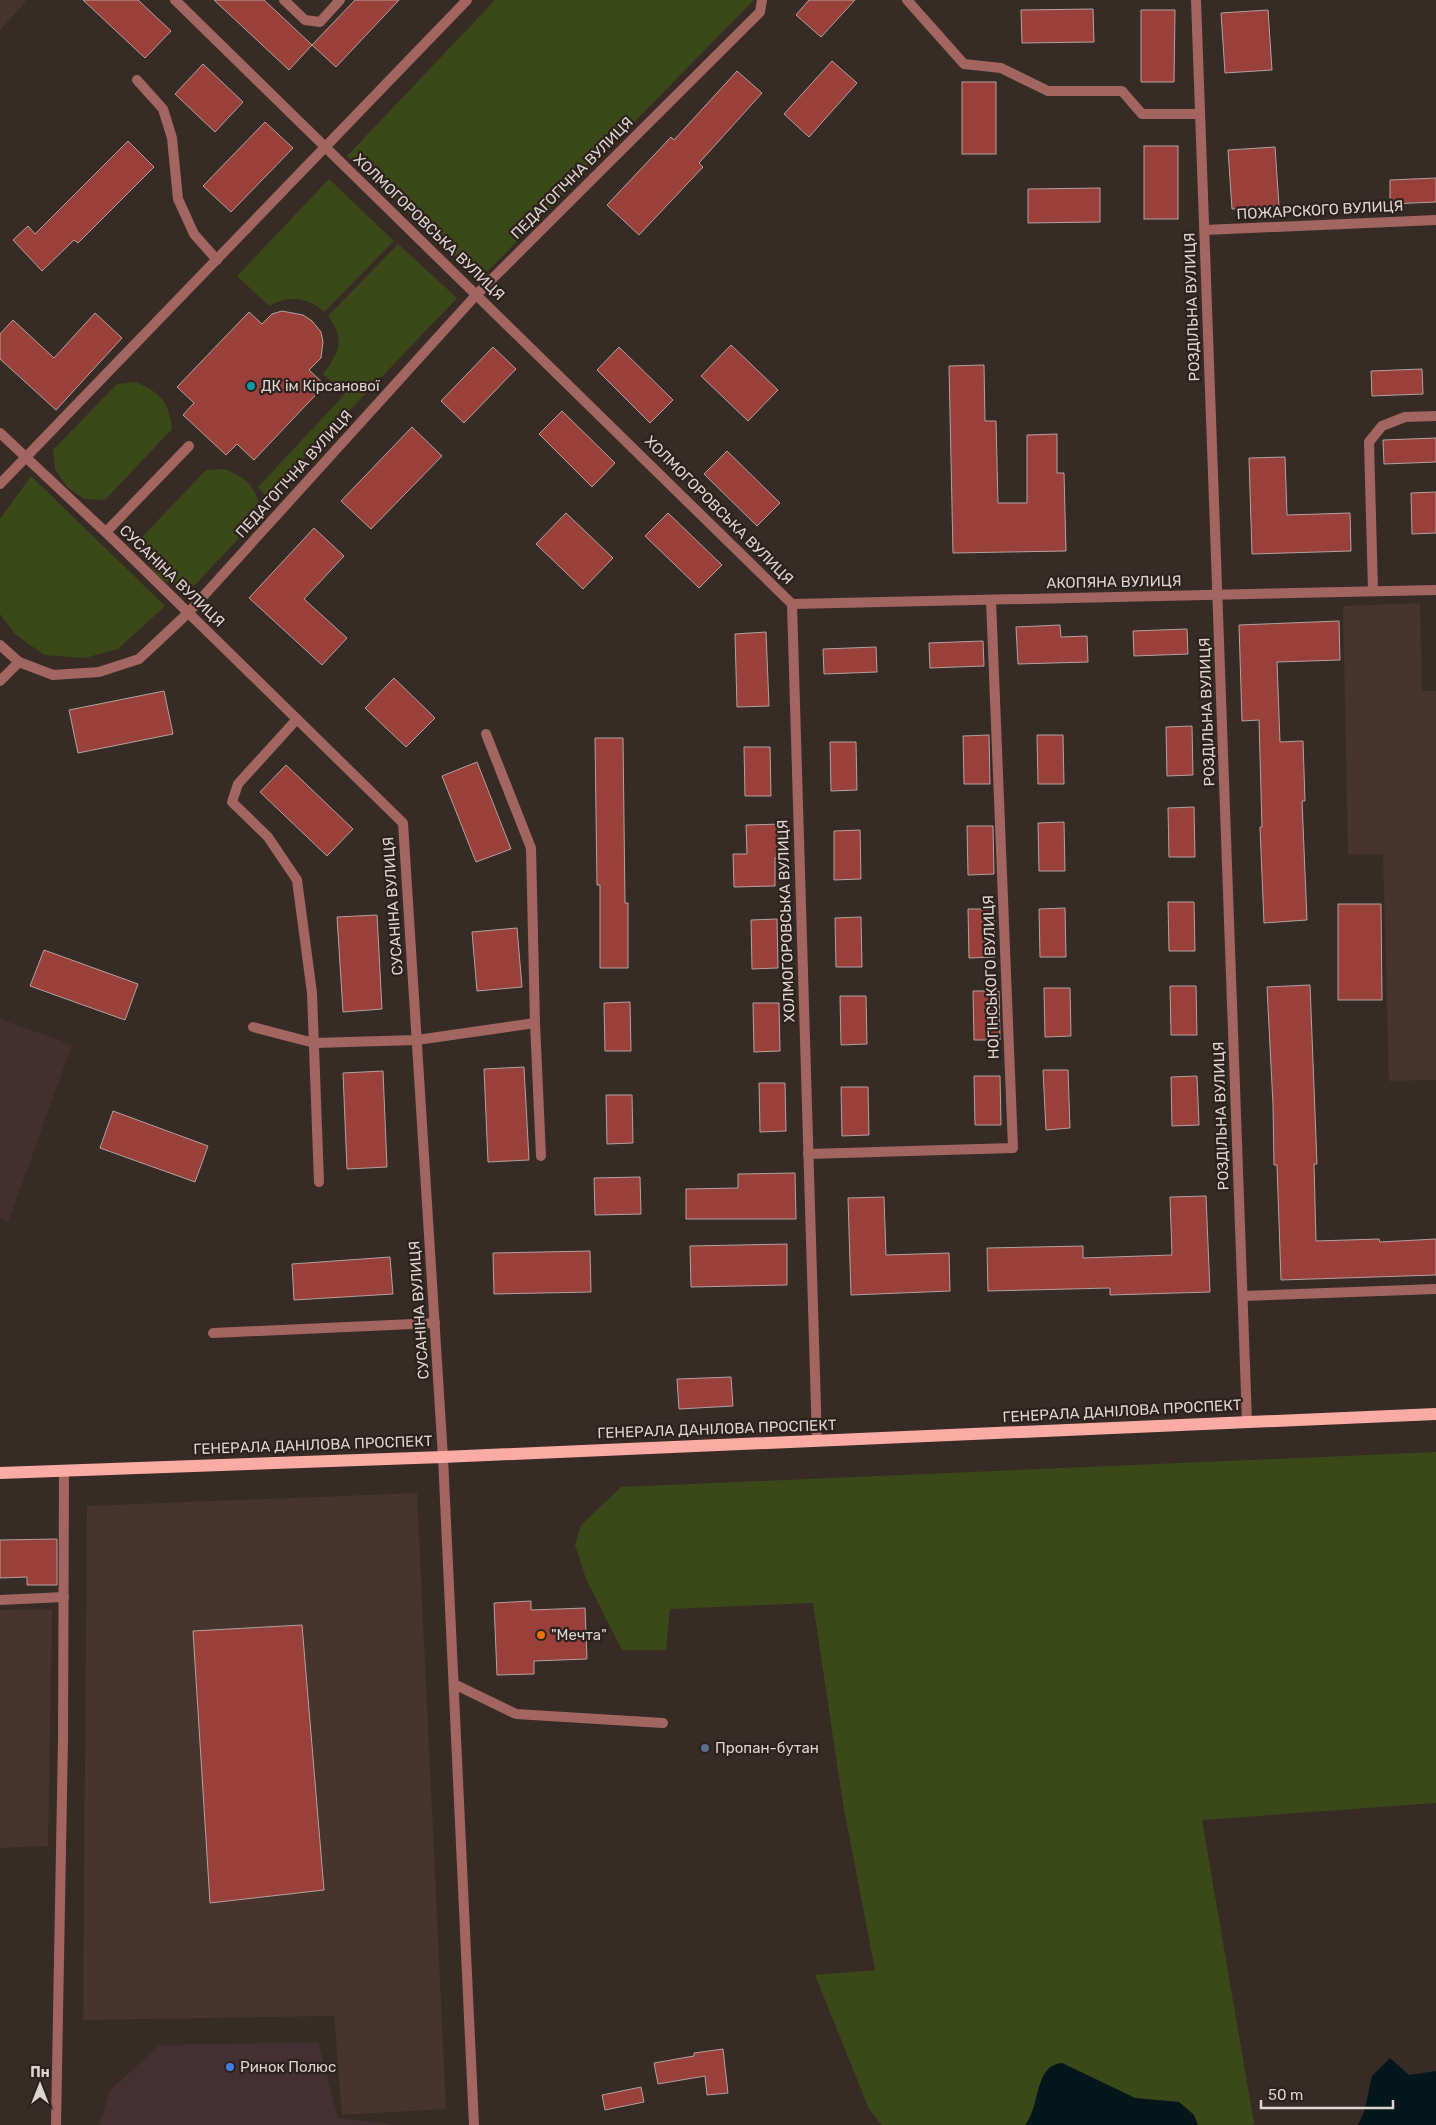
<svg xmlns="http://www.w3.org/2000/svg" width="1436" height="2125" font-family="Rubik,sans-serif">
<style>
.commercial{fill:#442f32}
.built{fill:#46342d}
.medical{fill:#442f2f}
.green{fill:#3b4818}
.water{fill:#05171a}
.building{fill:#9a403b;stroke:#b2a2a0}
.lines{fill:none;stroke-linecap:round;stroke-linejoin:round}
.lane{stroke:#a36560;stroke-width:10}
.street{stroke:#a36560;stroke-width:10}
.primary{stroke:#f9aba4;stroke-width:12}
.culture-dot{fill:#0f9aa8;stroke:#2c211d;stroke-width:2}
.food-dot{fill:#e8710a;stroke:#2c211d;stroke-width:2}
.service-dot{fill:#5c6f8a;stroke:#2c211d;stroke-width:2}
.shop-dot{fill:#3f7fe0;stroke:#2c211d;stroke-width:2}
.labels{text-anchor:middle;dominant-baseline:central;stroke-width:4.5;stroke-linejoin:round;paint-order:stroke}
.street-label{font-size:15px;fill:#ddd5d2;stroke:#2c211d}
.poi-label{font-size:15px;fill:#ddd5d2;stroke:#2c211d;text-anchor:start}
</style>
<rect width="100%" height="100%" fill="#372b26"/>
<!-- commercial -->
<polygon class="commercial" points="318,2042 338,2118 396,2125 99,2125 110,2090 160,2045"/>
<!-- built -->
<g class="built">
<polygon points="0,0 24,0 26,2 0,30"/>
<polygon points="1420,603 1422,691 1436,691 1436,1080 1389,1081 1383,854 1348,855 1343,606"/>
<polygon points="417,1493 446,2109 342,2115 334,2016 83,2020 87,1506"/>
<polygon points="52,1609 48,1846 0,1848 0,1610"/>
</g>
<!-- medical -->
<polygon class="medical" points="0,1019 72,1045 8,1222 0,1219"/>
<!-- green -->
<g class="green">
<polygon points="495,0 754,0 480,279 347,156"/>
<path d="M329,179L394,241L324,312C308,297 288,295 269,306L237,276Z"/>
<path d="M398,244L457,298L267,497L258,487L345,394L323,374C339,353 346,340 328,316Z"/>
<path d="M136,382C162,394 168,401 172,429L105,500L84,499L67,487L55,469L53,450L117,384Z"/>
<path d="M225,469C250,480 257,488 261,515L194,586C188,586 179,587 173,585C152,578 144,556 142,537L206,470Z"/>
<polygon points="31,476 165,606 118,649 85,658 44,655 15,634 0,614 0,519"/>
<polygon points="1436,1452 1436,1803 1202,1820 1254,2123 1252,2125 1198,2125 1194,2115 1179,2102 1135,2098 1062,2063 1041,2083 1032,2117 1025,2125 882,2125 869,2109 815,1975 875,1970 843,1804 813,1603 670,1609 666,1650 622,1650 586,1579 575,1545 581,1525 621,1487"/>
</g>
<!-- water -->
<g class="water">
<polygon points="1390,2058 1409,2075 1436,2071 1436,2125 1358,2125 1364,2112 1372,2076"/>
<path d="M1062,2063L1135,2098L1179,2102L1194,2115L1198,2125H1025C1041,2105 1034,2065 1062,2063Z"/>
</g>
<!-- building -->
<g class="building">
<polygon points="83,0 138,0 171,31 145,58"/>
<polygon points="214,0 264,0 312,45 289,70"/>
<polygon points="355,0 399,0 336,67 312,45"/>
<polygon points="809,0 855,0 821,37 796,15"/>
<polygon points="1093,9 1094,42 1022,43 1021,10"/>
<polygon points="1141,10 1175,10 1174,82 1141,82"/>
<polygon points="1268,10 1272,70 1225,73 1221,13"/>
<polygon points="832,61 857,83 809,137 784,114"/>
<polygon points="203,64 243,102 215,132 175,94"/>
<polygon points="737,71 762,93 699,163 703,167 639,235 607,205 671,137 674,140"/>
<rect x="962" y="82" width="34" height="72"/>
<polygon points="265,122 293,148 231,212 203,186"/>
<polygon points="128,141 154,167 78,243 74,240 42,271 13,240 28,226 35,234"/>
<rect x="1144" y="146" width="34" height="73"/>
<polygon points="1275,147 1279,206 1232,209 1228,150"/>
<polygon points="1436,178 1436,202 1390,204 1390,180"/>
<polygon points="1100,188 1100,222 1028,223 1028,189"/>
<polygon points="282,311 303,315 312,321 321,332 323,342 321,358 309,370 325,385 254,460 237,444 226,455 183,415 194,403 177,387 249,312 262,324 272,314"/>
<polygon points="95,313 122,338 56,410 0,359 0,334 13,320 54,358"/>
<polygon points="731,345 778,390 748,421 701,376"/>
<polygon points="493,347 516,369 464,423 441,401"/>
<polygon points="619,347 673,400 650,423 597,370"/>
<polygon points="984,365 985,421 996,421 998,503 1027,503 1027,435 1057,434 1057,473 1064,473 1066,551 953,553 949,366"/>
<polygon points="1422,369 1423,394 1372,396 1371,371"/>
<polygon points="562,411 615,463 592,487 539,434"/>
<polygon points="412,427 442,456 371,529 341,501"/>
<polygon points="1436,438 1436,462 1384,464 1383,440"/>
<polygon points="727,451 780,503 757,526 704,474"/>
<polygon points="1285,457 1287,515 1350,513 1351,551 1252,554 1249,458"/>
<polygon points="1436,492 1436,533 1412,534 1411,493"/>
<polygon points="566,513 613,558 583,589 536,544"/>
<polygon points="668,513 722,565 699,588 645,536"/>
<polygon points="314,528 344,556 304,599 347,638 322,665 249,598"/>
<polygon points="1339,621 1340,660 1277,662 1280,742 1303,741 1305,801 1302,801 1307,920 1264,923 1260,827 1262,827 1259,720 1242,721 1239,625"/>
<polygon points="1060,625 1061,637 1087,636 1088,662 1018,664 1016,627"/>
<polygon points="1187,629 1188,654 1134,656 1133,631"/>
<polygon points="766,632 769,706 737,707 735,634"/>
<polygon points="983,641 984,666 930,668 929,643"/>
<polygon points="876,647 877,672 824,674 823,649"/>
<polygon points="394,678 435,718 406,747 365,708"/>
<polygon points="164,691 173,734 78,753 69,710"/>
<polygon points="1192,726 1193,775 1167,776 1166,727"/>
<polygon points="989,735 990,784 964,784 963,736"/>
<polygon points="1037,735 1063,735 1064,784 1038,784"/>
<polygon points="595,738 623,738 625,903 628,903 628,968 600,968 600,885 597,885"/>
<polygon points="830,742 856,742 857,790 831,791"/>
<polygon points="744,747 770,747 771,796 745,796"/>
<polygon points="477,762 511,849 476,862 442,776"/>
<polygon points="286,765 353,829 327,856 260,792"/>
<polygon points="1194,807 1195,857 1169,857 1168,808"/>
<polygon points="1064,822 1065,871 1039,871 1038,823"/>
<polygon points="782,824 782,858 775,858 775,886 734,887 733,854 747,854 746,825"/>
<polygon points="967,826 993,826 994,874 968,875"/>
<polygon points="860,830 861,879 834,880 834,831"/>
<polygon points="1168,902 1194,902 1195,951 1169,951"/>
<polygon points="1338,904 1381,904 1382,1000 1338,1000"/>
<polygon points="1065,908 1066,957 1040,957 1039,909"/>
<polygon points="968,909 994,909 995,957 969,958"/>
<polygon points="377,915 382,1009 343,1012 337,917"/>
<polygon points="861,917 862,967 836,967 835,918"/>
<polygon points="777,919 778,968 752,969 751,920"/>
<polygon points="517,928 522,987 477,991 472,932"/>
<polygon points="44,950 138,984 125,1020 30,986"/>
<polygon points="1310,985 1317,1164 1314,1164 1316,1241 1379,1239 1380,1242 1436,1239 1436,1275 1281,1280 1277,1165 1274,1165 1273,1105 1267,987"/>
<polygon points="1170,986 1196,986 1197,1035 1171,1035"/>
<polygon points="1044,988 1070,988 1071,1036 1045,1037"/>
<polygon points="973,991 999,991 1000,1040 974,1040"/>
<polygon points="840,996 866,996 867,1044 841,1045"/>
<polygon points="630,1002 631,1051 605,1051 604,1003"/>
<polygon points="753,1003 779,1003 780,1051 754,1052"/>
<polygon points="524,1067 529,1160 488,1162 484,1069"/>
<polygon points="1043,1070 1068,1070 1070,1128 1046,1130"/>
<polygon points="383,1071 387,1167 347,1169 343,1073"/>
<polygon points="974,1076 1000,1076 1001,1125 975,1125"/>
<polygon points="1197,1076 1199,1125 1172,1126 1171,1077"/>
<polygon points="759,1083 785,1083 786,1131 760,1132"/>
<polygon points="841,1087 868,1087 869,1135 842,1136"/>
<polygon points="606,1095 632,1095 633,1143 607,1144"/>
<polygon points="113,1111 208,1146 195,1182 100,1148"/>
<polygon points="795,1173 796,1219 686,1219 686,1189 738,1188 738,1174"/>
<polygon points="640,1177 641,1214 595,1215 594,1178"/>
<polygon points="1206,1196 1210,1292 1110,1295 1110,1288 988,1291 987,1248 1083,1246 1083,1258 1172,1255 1170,1197"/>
<polygon points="884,1197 886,1255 949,1253 950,1291 851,1295 848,1198"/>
<polygon points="787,1244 787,1285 691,1287 690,1246"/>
<polygon points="590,1251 591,1292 494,1294 493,1253"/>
<polygon points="390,1257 393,1294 294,1300 292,1264"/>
<polygon points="731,1377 733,1406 679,1409 677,1379"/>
<polygon points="57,1539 57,1585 27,1585 27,1577 0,1578 0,1540"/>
<polygon points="531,1601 531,1610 585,1608 587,1659 534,1661 534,1674 497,1675 494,1603"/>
<polygon points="302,1625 324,1890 210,1903 193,1631"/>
<polygon points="723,2049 728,2093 707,2095 705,2076 658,2084 654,2063 694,2056 694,2053"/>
<polygon points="641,2087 644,2102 605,2110 602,2095"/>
</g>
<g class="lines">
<!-- lane -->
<g class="lane">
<polyline points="284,0 305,20 320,22 340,0"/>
<polyline points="137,80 163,109 172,138 178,199 194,234 217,260"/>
<polyline points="1205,230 1436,220"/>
<polyline points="106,532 189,446"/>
<polyline points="1373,591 1369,442 1382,426 1405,417 1436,416"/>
<polyline points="297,719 238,784 232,802 268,837 297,880 312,993 319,1182"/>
<polyline points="486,734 531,848 535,1023 541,1156"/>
<polyline points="253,1027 314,1043 417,1040 535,1023"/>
<polyline points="1243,1296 1436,1289"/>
<polyline points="0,1600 64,1597"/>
</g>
<!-- street -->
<g class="street">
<polyline points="175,0 792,604 817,1441"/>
<polyline points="907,0 964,64 1001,68 1048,91 1122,91 1142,114 1200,114"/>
<polyline points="1196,0 1247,1422"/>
<polyline points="0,433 115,541 403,823 443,1457 474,2125"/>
<polyline points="0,484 467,0"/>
<polyline points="792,604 1436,590"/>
<polyline points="0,645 19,662 53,675 99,672 139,659 188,613 477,294 760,12 762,0"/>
<polyline points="0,681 19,662"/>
<polyline points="808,1154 1013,1148 991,600"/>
<polyline points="213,1333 435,1323"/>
<polyline points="454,1684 516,1714 663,1723"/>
<polyline points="56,2125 63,1739 64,1470"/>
</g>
<!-- primary -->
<polyline class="primary" points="0,1473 443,1457 1436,1414"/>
</g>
<!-- markers -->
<circle class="culture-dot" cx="251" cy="386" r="5"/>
<circle class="food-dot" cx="541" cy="1635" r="5"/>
<circle class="service-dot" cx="705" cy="1748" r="5"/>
<circle class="shop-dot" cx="230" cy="2067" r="5"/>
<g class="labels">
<!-- street labels -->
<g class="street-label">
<text transform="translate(572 178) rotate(-45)">ПЕДАГОГІЧНА ВУЛИЦЯ</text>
<text transform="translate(1320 210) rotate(-3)">ПОЖАРСКОГО ВУЛИЦЯ</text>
<text transform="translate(429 227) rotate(44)">ХОЛМОГОРОВСЬКА ВУЛИЦЯ</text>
<text transform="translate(1192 307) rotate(-92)">РОЗДІЛЬНА ВУЛИЦЯ</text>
<text transform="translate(294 474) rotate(-48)">ПЕДАГОГІЧНА ВУЛИЦЯ</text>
<text transform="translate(719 510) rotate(45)">ХОЛМОГОРОВСЬКА ВУЛИЦЯ</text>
<text transform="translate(172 576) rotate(44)">СУСАНІНА ВУЛИЦЯ</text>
<text transform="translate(1114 582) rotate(-1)">АКОПЯНА ВУЛИЦЯ</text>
<text transform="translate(1207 712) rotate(-92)">РОЗДІЛЬНА ВУЛИЦЯ</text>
<text transform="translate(393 906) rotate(-94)">СУСАНІНА ВУЛИЦЯ</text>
<text transform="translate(786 921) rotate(-92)">ХОЛМОГОРОВСЬКА ВУЛИЦЯ</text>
<text transform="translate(991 977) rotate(-92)">НОГІНСЬКОГО ВУЛИЦЯ</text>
<text transform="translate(1221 1116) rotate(-92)">РОЗДІЛЬНА ВУЛИЦЯ</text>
<text transform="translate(419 1310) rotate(-94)">СУСАНІНА ВУЛИЦЯ</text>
<text transform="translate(1122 1411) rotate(-3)">ГЕНЕРАЛА ДАНІЛОВА ПРОСПЕКТ</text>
<text transform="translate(717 1429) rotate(-2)">ГЕНЕРАЛА ДАНІЛОВА ПРОСПЕКТ</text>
<text transform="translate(313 1445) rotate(-2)">ГЕНЕРАЛА ДАНІЛОВА ПРОСПЕКТ</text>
</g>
<!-- poi labels -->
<g class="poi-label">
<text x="261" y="386">ДК ім Кірсанової</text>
<text x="551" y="1635">"Мечта"</text>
<text x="715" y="1748">Пропан-бутан</text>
<text x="240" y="2067">Ринок Полюс</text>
</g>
</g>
<!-- north arrow -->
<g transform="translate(40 2085)" stroke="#2c211d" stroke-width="4" paint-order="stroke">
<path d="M0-4L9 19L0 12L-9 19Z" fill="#ddd5d2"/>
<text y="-8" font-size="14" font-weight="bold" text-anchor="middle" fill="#ddd5d2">Пн</text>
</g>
<!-- scale -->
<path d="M1261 2100v8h132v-8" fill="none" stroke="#ddd5d2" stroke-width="2.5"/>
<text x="1268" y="2100" font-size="15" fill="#ddd5d2" stroke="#2c211d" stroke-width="4" paint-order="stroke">50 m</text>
</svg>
